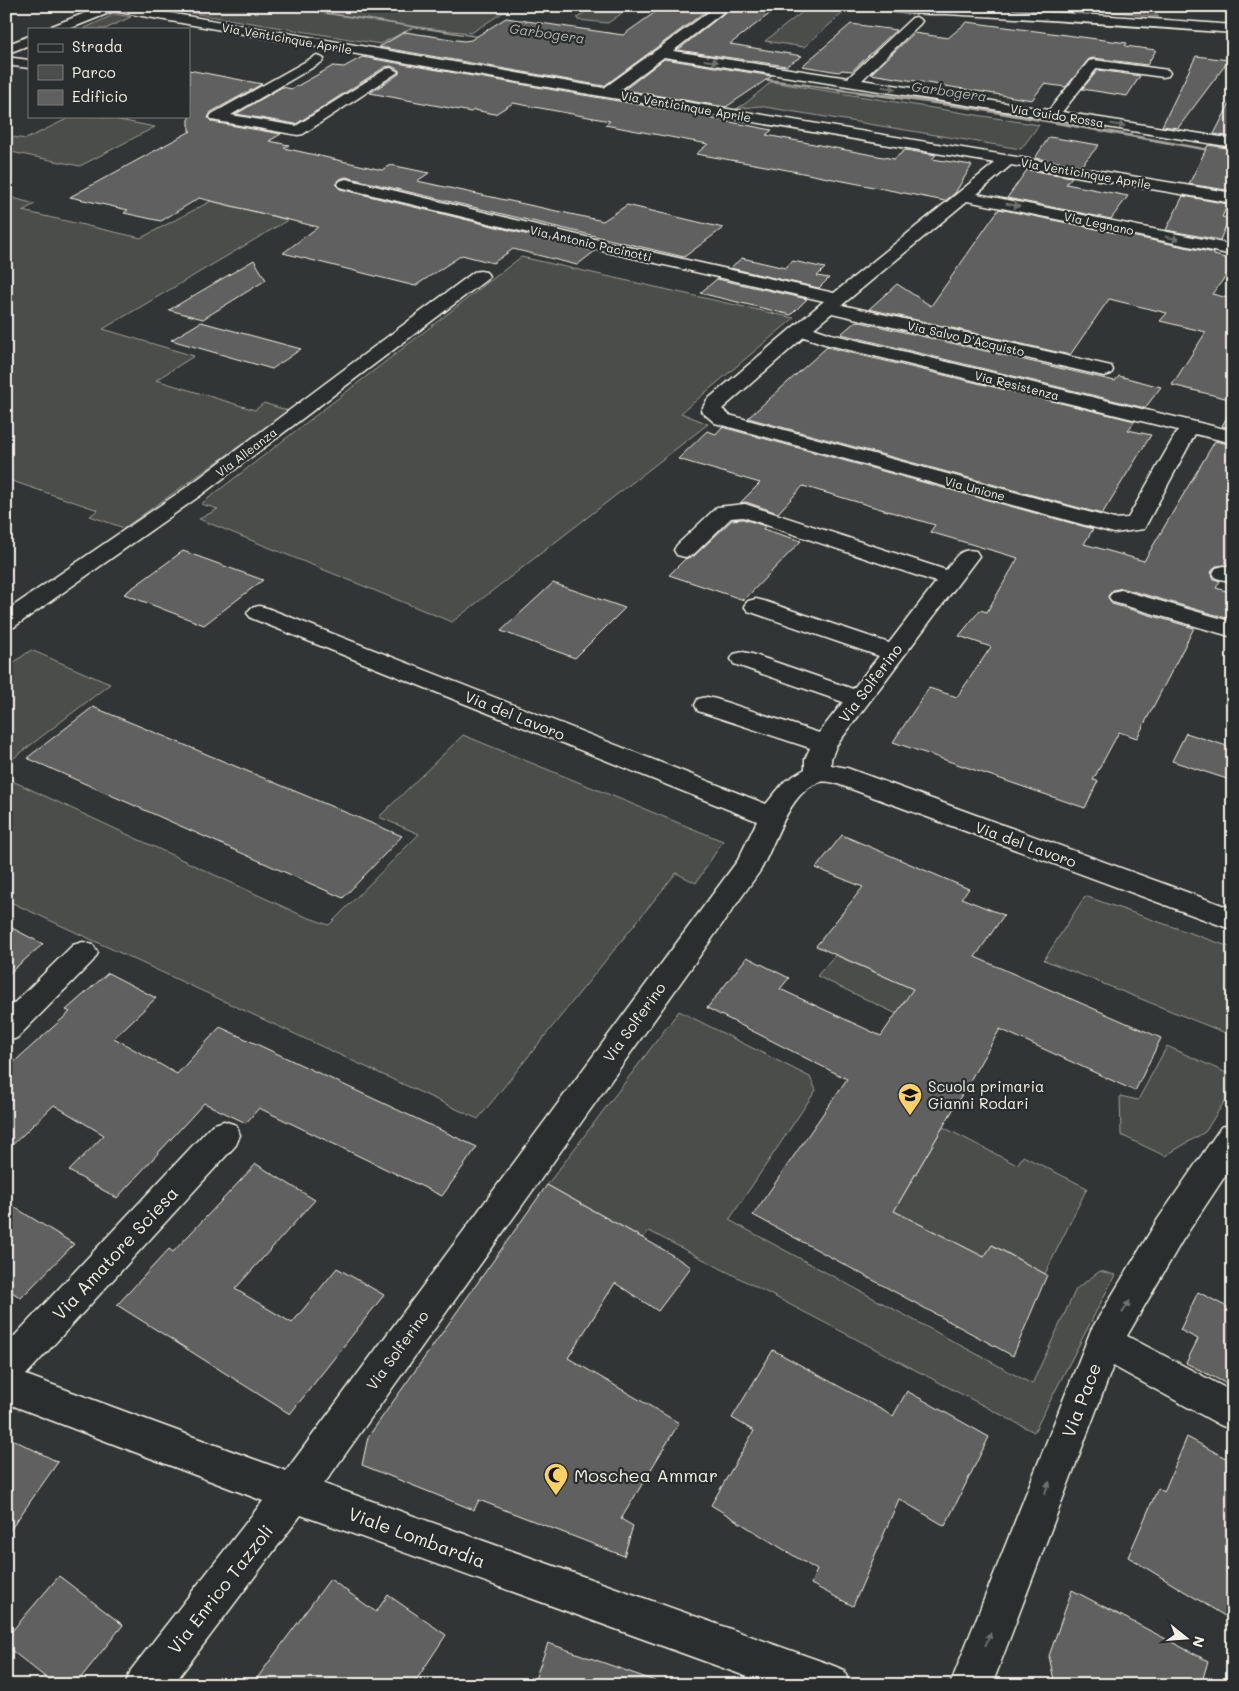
<svg xmlns="http://www.w3.org/2000/svg" width="1239" height="1691" font-family="Mali,sans-serif">
<style>
.green{fill:#4b4d4c;stroke:#a09f9a}
.lines{fill:none;stroke-linecap:round;stroke-linejoin:round}
.stream{fill:#a6a5a0;fill-rule:evenodd}
.building{fill:#5f605f;stroke:#f4f1e8}
.minor-casing{stroke:#f4f1e8;stroke-width:3}
.minor{fill:#2a2d2e;fill-rule:evenodd}
.oneway{fill:#71726f}
.labels{text-anchor:middle;dominant-baseline:central;stroke-width:4.5;stroke-linejoin:round;paint-order:stroke}
.far-street-label{font-size:12px;fill:#f4f1e8;stroke:#2a2d2e}
.far-water-label{font-size:14px;font-style:italic;fill:#b3b2ac;stroke:#2a2d2e}
.street-label{font-size:15px;fill:#f4f1e8;stroke:#2a2d2e}
.poi-label{font-size:15px;fill:#f4f1e8;stroke:#2a2d2e;text-anchor:start}
.near-street-label{font-size:18px;fill:#f4f1e8;stroke:#2a2d2e}
.near-poi-label{font-size:18px;fill:#f4f1e8;stroke:#2a2d2e;text-anchor:start}
</style>
<rect width="100%" height="100%" fill="#323535"/>
<filter id="ink" filterUnits="userSpaceOnUse"><feTurbulence type="fractalNoise" baseFrequency=".02" numOctaves="2"/><feDisplacementMap in="SourceGraphic" scale="10" xChannelSelector="R" yChannelSelector="G"/><feConvolveMatrix kernelMatrix="1 2 1 2 8 2 1 2 1" color-interpolation-filters="sRGB"/></filter>
<g filter="url(#ink)">
<!-- green -->
<g class="green">
<polygon points="140,6 513,6 471,33 414,27 380,44 185,12 176,15"/>
<polygon points="594,6 632,6 608,23 578,20 577,18"/>
<polygon points="1067,6 1142,6 1159,17 1072,7"/>
<polygon points="809,7 844,12 804,47 765,41"/>
<polygon points="115,14 131,17 105,29 83,29"/>
<polygon points="771,82 1039,125 1021,149 759,106 736,109 746,103"/>
<polygon points="73,116 99,116 155,127 80,166 6,151 6,136 26,139"/>
<polygon points="6,196 35,204 22,211 141,238 211,201 288,220 103,329 194,356 156,380 255,410 264,403 289,411 124,528 90,516 98,510 6,479"/>
<polygon points="521,257 794,318 681,413 708,424 452,622 199,519 218,509 201,504"/>
<polygon points="31,650 110,684 6,764 6,668"/>
<polygon points="463,735 723,841 696,883 676,873 478,1119 6,900 6,778 301,915 329,925 419,834 379,817"/>
<polygon points="1085,896 1233,948 1233,1036 1044,960"/>
<polygon points="835,955 939,1000 920,1025 817,976"/>
<polygon points="679,1011 810,1077 816,1090 729,1220 1032,1384 1076,1289 1100,1271 1115,1275 1034,1432 649,1231 643,1238 547,1185"/>
<polygon points="1167,1046 1233,1076 1233,1088 1205,1132 1165,1156 1121,1135 1120,1096 1138,1100"/>
<polygon points="943,1127 1017,1165 1023,1156 1087,1188 1045,1274 993,1245 984,1257 894,1211"/>
</g>
<g class="lines">
<!-- stream -->
<g class="stream">
<polygon points="274,6 287,6 491,38 489,39"/>
<polygon points="755,77 976,106 1222,151 1219,153 976,110 753,79"/>
</g>
</g>
<!-- building -->
<g class="building">
<polygon points="664,6 713,6 604,86 379,47 405,32 464,41 471,40 506,18 623,35"/>
<polygon points="733,6 780,6 730,44 802,56 786,66 678,50"/>
<polygon points="967,22 1127,43 1125,46 1156,50 1147,65 1094,58 1089,59 1066,87 1044,84 1032,100 871,74 914,33 948,38"/>
<polygon points="851,24 896,30 852,71 842,70 839,72 802,66"/>
<polygon points="1196,56 1229,60 1178,128 1162,126"/>
<polygon points="362,57 711,117 709,118 772,130 766,135 894,159 905,150 936,155 932,159 972,165 955,193 945,201 777,168 696,154 708,144 605,125 610,121 513,103 495,114 474,110 471,112 370,93 399,74 399,70 391,66 385,67 296,124 236,114 282,87 292,89 333,66 344,67"/>
<polygon points="664,59 772,76 726,107 624,90"/>
<polygon points="189,70 262,84 211,112 208,118 212,122 281,134 269,141 289,145 284,148 382,170 391,165 429,173 417,181 603,221 627,205 723,228 684,257 346,177 339,179 336,185 340,189 595,251 577,265 513,249 493,263 462,255 415,286 283,253 318,227 199,198 161,221 124,213 128,210 70,197 191,131 189,131"/>
<polygon points="1098,70 1140,76 1127,96 1082,89"/>
<polygon points="1233,97 1233,137 1214,134"/>
<polygon points="1049,137 1099,145 1081,166 1035,158"/>
<polygon points="1208,145 1233,149 1233,191 1189,184"/>
<polygon points="1027,170 1072,177 1066,184 1128,196 1111,219 1007,198"/>
<polygon points="1183,196 1228,204 1222,217 1229,218 1220,240 1166,230"/>
<polygon points="999,209 1214,253 1214,255 1233,260 1233,267 1212,294 1228,298 1233,290 1233,400 1172,385 1206,332 1160,321 1167,313 1109,299 1070,355 869,309 897,284 931,306"/>
<polygon points="742,258 785,268 793,261 825,268 817,276 829,278 819,288 730,268"/>
<polygon points="254,260 266,280 203,319 169,310"/>
<polygon points="717,279 807,299 791,315 700,293"/>
<polygon points="856,321 1115,381 1119,376 1161,387 1145,408 841,334"/>
<polygon points="201,322 301,349 272,369 171,340"/>
<polygon points="827,347 1135,421 1128,430 1151,435 1102,514 748,418"/>
<polygon points="1233,406 1233,429 1222,426"/>
<polygon points="722,427 1093,529 1084,544 1144,561 1215,441 1233,445 1233,554 1227,565 1216,566 1211,572 1214,579 1220,581 1216,588 1233,593 1233,620 1122,588 1113,590 1108,596 1112,604 1194,628 1137,738 1119,732 1093,780 1098,781 1085,808 893,742 929,688 957,697 991,647 959,636 980,610 987,612 1018,558 930,532 935,525 803,486 778,513 746,502 740,503 760,483 678,459 707,431 716,434"/>
<polygon points="743,519 765,526 763,529 801,541 744,600 669,575 685,559 694,556 732,520"/>
<polygon points="183,551 263,580 204,625 124,594"/>
<polygon points="553,583 625,608 575,658 501,631"/>
<polygon points="93,707 168,738 402,836 343,898 27,758"/>
<polygon points="1186,733 1233,748 1233,781 1172,761"/>
<polygon points="842,835 969,889 961,898 1004,915 975,957 1161,1038 1135,1091 1000,1029 894,1211 984,1257 992,1245 1047,1275 1013,1356 753,1215 847,1079 707,1008 747,957 789,978 780,989 881,1036 913,989 816,946 863,887 816,868"/>
<polygon points="6,925 43,944 6,976"/>
<polygon points="108,973 156,998 114,1038 177,1074 220,1027 477,1147 442,1196 259,1108 246,1123 204,1103 117,1198 69,1171 104,1135 54,1105 6,1151 6,1069 70,1012 66,1010"/>
<polygon points="256,1164 315,1200 235,1289 292,1323 337,1268 384,1295 290,1414 117,1305 169,1249 173,1252"/>
<polygon points="547,1185 664,1250 691,1267 658,1311 615,1283 568,1358 679,1423 621,1519 633,1526 624,1556 479,1500 474,1510 362,1465 368,1437"/>
<polygon points="6,1202 74,1244 21,1298 6,1288"/>
<polygon points="1198,1292 1233,1310 1233,1387 1186,1363 1198,1339 1180,1330"/>
<polygon points="773,1350 893,1416 907,1391 989,1437 945,1526 899,1499 853,1606 811,1584 817,1570 711,1505 754,1431 732,1418"/>
<polygon points="6,1436 58,1462 6,1536"/>
<polygon points="1187,1437 1233,1462 1233,1621 1128,1557 1158,1488 1164,1492"/>
<polygon points="59,1576 123,1625 75,1685 55,1685 6,1646 6,1638"/>
<polygon points="330,1579 376,1612 388,1595 446,1635 413,1685 252,1685"/>
<polygon points="1072,1590 1208,1661 1201,1685 1055,1685 1049,1656"/>
<polygon points="548,1643 655,1681 654,1685 533,1685"/>
</g>
<g class="lines">
<defs>
<g id="minor">
<path d="M103,6H129L604,88L717,6H731L673,51L848,78L912,18L916,17L922,21L920,24L862,80L1049,110L1089,61L1094,60L1168,70L1170,73L1168,76L1163,77L1097,68L1062,112L1233,139V147L664,57L619,91L1233,193V203L1011,165L977,194L1233,245V255L967,201L842,305L1111,366L1113,370L1111,374L1104,376L832,313L814,328L831,334L1233,431V443L1195,434L1144,529L1114,533L715,423L701,411L707,400L824,301L611,253L340,187L338,184L340,181L346,179L611,243L834,293L995,163L442,69L114,11L69,29H51L52,26ZM804,337L825,344L1178,430L1128,518L1114,519L729,415L722,409Z"/>
<path d="M875,6C995,6 1114,16 1233,25V33C1137,26 1042,19 946,14C933,14 882,14 875,6Z"/>
<polygon points="29,36 29,45 6,54 6,45"/>
<polygon points="317,55 324,59 322,62 231,115 296,126 386,69 391,68 398,72 303,134 298,135 217,121 212,120 210,117 212,114"/>
<polygon points="6,57 29,60 29,68 6,65"/>
<polygon points="480,271 486,272 489,276 486,280 201,495 14,627 6,629 6,611 187,487 474,272"/>
<path d="M745,504L946,570C955,558 960,547 976,551L979,556L836,746L831,759V765L847,768L1233,909V930L835,783C830,782 824,781 820,782C788,791 775,846 760,871L324,1484L829,1664L844,1670L850,1685H770L301,1515L173,1685H125L131,1670L263,1501L6,1403V1345L212,1125L224,1121L236,1125L240,1135L236,1145L26,1375L286,1471L738,860L757,821L251,618L247,613L251,608L259,606L267,608L766,804L785,781L805,769V759L810,748L698,711L695,705L698,699L707,697L716,699L819,733L843,702L734,664L731,659L734,654L743,652L752,654L853,689L879,656L748,611L744,606L748,601L756,599L764,601L889,643L936,582L743,517L731,518L693,555L685,557L677,555L674,550L677,545L717,507Z"/>
<polygon points="1224,566 1233,568 1233,582 1216,578 1213,573 1216,568"/>
<polygon points="1121,590 1233,622 1233,637 1113,602 1109,597 1113,592"/>
<polygon points="83,942 93,945 98,953 93,961 17,1038 6,1042 6,1011 73,945"/>
<polygon points="1233,1124 1233,1164 1182,1241 1127,1336 1233,1392 1233,1430 1220,1425 1113,1366 992,1685 950,1685 1091,1330 1158,1219 1221,1127"/>
</g>
</defs>
<!-- minor casing -->
<use href="#minor" class="minor-casing"/>
<!-- minor -->
<use href="#minor" class="minor"/>
</g>
<!-- one-way arrows -->
<defs><path id="oneway-solid" d="M-6-.8H1V-3.2L6.5 0L1 3.2V.8H-6Z" transform="scale(1.25)"/></defs>
<g class="oneway">
<use href="#oneway-solid" transform="translate(711 61) rotate(8)"/>
<use href="#oneway-solid" transform="translate(889 88) rotate(9)"/>
<use href="#oneway-solid" transform="translate(1118 125) rotate(9)"/>
<use href="#oneway-solid" transform="translate(1013 205) rotate(12)"/>
<use href="#oneway-solid" transform="translate(1172 238) rotate(12)"/>
<use href="#oneway-solid" transform="translate(1126 1307) rotate(-58)"/>
<use href="#oneway-solid" transform="translate(1047 1488) rotate(-69)"/>
<use href="#oneway-solid" transform="translate(988 1639) rotate(-69)"/>
</g>
</g>
<!-- icons -->
<defs>
<symbol id="school-pin" viewBox="-11 -11 22 30"><path d="M0 17L-7.5 6A9.5 9.5 0 1 1 7.5 6Z" fill="#ffd166" stroke="#2a2d2e"/><path d="M0-5L7-2L0 1L-7-2ZM-4 1L0 2.5L4 1V4Q0 6-4 4Z" fill="#111"/></symbol>
<symbol id="mosque-pin" viewBox="-11 -11 22 30"><path d="M0 17L-7.5 6A9.5 9.5 0 1 1 7.5 6Z" fill="#ffd166" stroke="#2a2d2e"/><path d="M3.5-4.9A6 6 0 1 0 3.5 4.9A5 5 0 1 1 3.5-4.9Z" fill="#111"/></symbol>
</defs>
<g fill-rule="evenodd">
<use href="#school-pin" x="896" y="1081" width="28" height="38"/>
<use href="#mosque-pin" x="542" y="1461" width="28" height="38"/>
</g>
<g class="labels">
<!-- far-street labels -->
<g class="far-street-label">
<text transform="translate(287 38) rotate(10)">Via Venticinque Aprile</text>
<text transform="translate(686 106) rotate(10)">Via Venticinque Aprile</text>
<text transform="translate(1057 115) rotate(9)">Via Guido Rossa</text>
<text transform="translate(1086 173) rotate(10)">Via Venticinque Aprile</text>
<text transform="translate(1099 223) rotate(12)">Via Legnano</text>
<text transform="translate(591 243) rotate(13)">Via Antonio Pacinotti</text>
<text transform="translate(966 338) rotate(13)">Via Salvo D'Acquisto</text>
<text transform="translate(1017 385) rotate(14)">Via Resistenza</text>
<text transform="translate(246 452) rotate(-37)">Via Alleanza</text>
<text transform="translate(975 488) rotate(15)">Via Unione</text>
</g>
<!-- far-water labels -->
<g class="far-water-label">
<text transform="translate(547 33) rotate(8)">Garbogera</text>
<text transform="translate(949 91) rotate(8)">Garbogera</text>
</g>
<!-- street labels -->
<g class="street-label">
<text transform="translate(870 683) rotate(-53)">Via Solferino</text>
<text transform="translate(515 715) rotate(22)">Via del Lavoro</text>
<text transform="translate(1026 844) rotate(20)">Via del Lavoro</text>
<text transform="translate(634 1022) rotate(-54)">Via Solferino</text>
<text transform="translate(397 1350) rotate(-54)">Via Solferino</text>
</g>
<!-- poi labels -->
<g class="poi-label">
<text x="928" y="1086">Scuola primaria<tspan x="928" dy="17">Gianni Rodari</tspan></text>
</g>
<!-- near-street labels -->
<g class="near-street-label">
<text transform="translate(115 1253) rotate(-47)">Via Amatore Sciesa</text>
<text transform="translate(1081 1400) rotate(-69)">Via Pace</text>
<text transform="translate(417 1537) rotate(20)">Viale Lombardia</text>
<text transform="translate(220 1589) rotate(-52)">Via Enrico Tazzoli</text>
</g>
<!-- near-poi labels -->
<g class="near-poi-label">
<text x="574" y="1475">Moschea Ammar</text>
</g>
</g>
<!-- margin -->
<rect width="1239" height="1691" fill="none" stroke="#2a2d2e" stroke-width="25"/>
<rect x="12" y="12" width="1214" height="1666" fill="none" stroke="#f4f1e8" stroke-width="2" filter="url(#ink)"/>
<!-- legend -->
<rect x="28" y="28" width="162" height="90" fill="#2a2d2e" stroke="#7b7b78"/>
<rect x="38" y="44" width="25" height="8" fill="#2a2d2e" stroke="#7b7b78"/>
<text x="72" y="52" font-size="15" fill="#f4f1e8">Strada</text>
<rect x="38" y="65" width="25" height="15" fill="#4b4d4c" stroke="#7b7b78"/>
<text x="72" y="78" font-size="15" fill="#f4f1e8">Parco</text>
<rect x="38" y="90" width="25" height="15" fill="#5f605f" stroke="#7b7b78"/>
<text x="72" y="102" font-size="15" fill="#f4f1e8">Edificio</text>
<!-- north arrow -->
<g transform="translate(1186 1638) rotate(107)" stroke="#2a2d2e" stroke-width="4" paint-order="stroke">
<path d="M0-4L9 19L0 12L-9 19Z" fill="#f4f1e8"/>
<text y="-8" font-size="14" font-weight="bold" text-anchor="middle" fill="#f4f1e8">N</text>
</g>
</svg>
